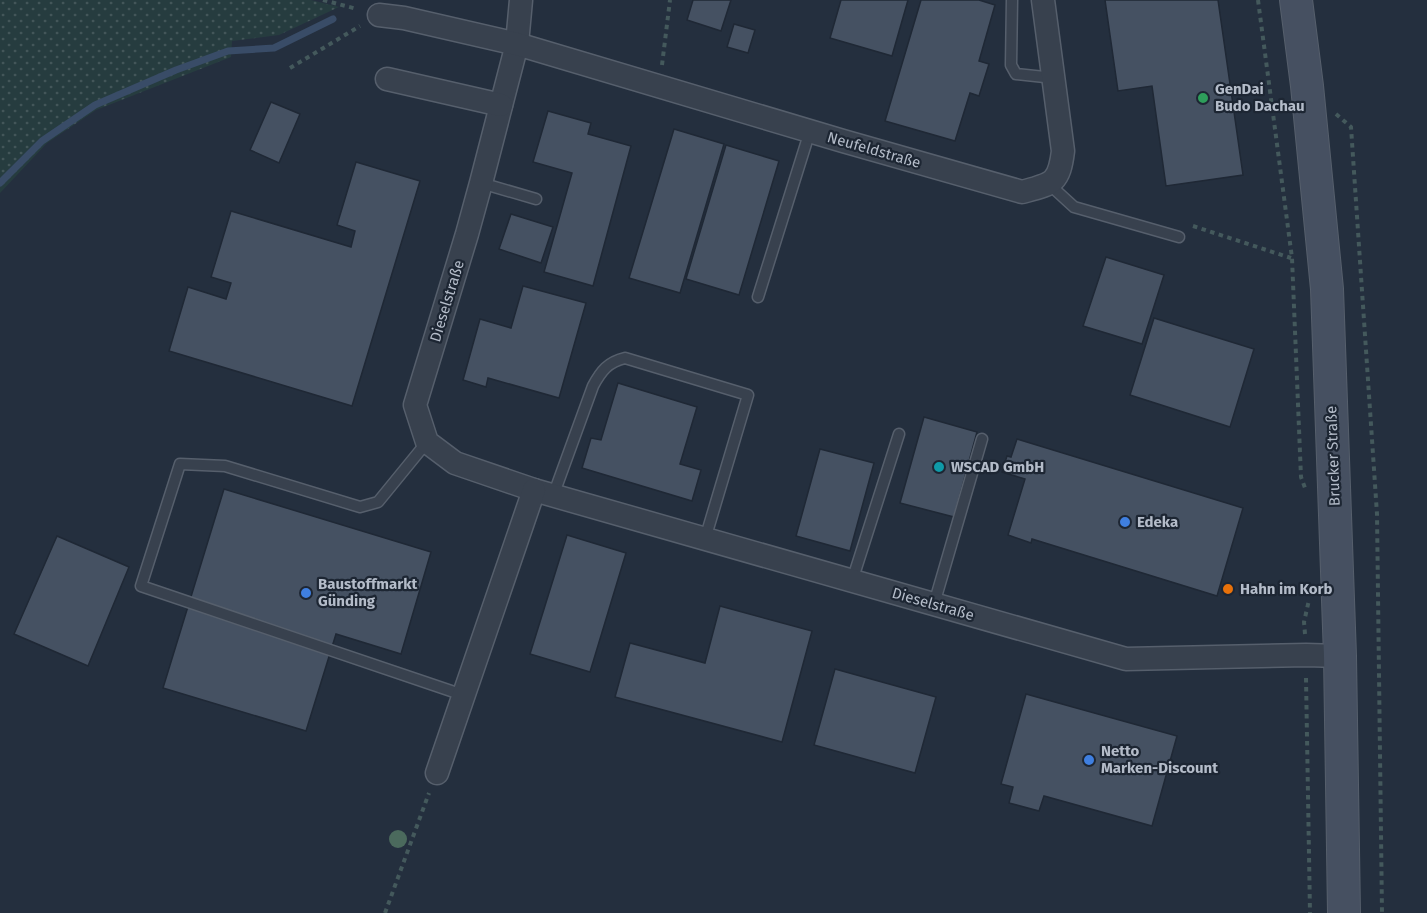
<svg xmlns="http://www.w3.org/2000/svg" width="1427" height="913" font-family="'Fira Sans',sans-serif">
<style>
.grass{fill:url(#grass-dots)}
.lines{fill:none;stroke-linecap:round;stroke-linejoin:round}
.stream{stroke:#394c67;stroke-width:7}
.building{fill:#455162;stroke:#1f2835;stroke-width:1.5}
.service-casing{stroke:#565f6c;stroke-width:13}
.minor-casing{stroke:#565f6c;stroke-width:25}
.secondary-casing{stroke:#565f6c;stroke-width:34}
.path{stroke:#44595c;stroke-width:4;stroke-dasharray:4.5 4.5;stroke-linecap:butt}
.service{stroke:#38414e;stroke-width:10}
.minor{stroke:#38414e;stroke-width:22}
.secondary{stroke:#465061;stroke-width:32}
.tree{fill:#4b6a5d}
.leisure-dot{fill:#2e9e5b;stroke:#1d2633;stroke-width:2}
.culture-dot{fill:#0f9aa8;stroke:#1d2633;stroke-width:2}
.shop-dot{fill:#3f7fe0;stroke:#1d2633;stroke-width:2}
.food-dot{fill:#e8710a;stroke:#1d2633;stroke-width:2}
.labels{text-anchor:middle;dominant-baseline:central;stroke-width:4.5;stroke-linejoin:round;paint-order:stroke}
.poi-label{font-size:15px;font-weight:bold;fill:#b4bcc9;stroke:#1d2633;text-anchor:start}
.street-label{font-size:15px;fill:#b4bcc9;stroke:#1d2633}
</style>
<defs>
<pattern id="grass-dots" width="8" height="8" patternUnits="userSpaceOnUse" patternTransform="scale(1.5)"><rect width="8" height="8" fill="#263c3f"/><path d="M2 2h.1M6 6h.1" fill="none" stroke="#435659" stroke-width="1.8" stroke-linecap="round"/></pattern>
</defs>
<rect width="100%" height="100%" fill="#242f3e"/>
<!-- grass -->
<polygon class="grass" points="0,0 311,0 339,7 279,35 232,41 231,57 96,110 47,143 0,193"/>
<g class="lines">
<!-- stream -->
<polyline class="stream" points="0,183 42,141 95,105 176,70 228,51 274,48 333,19"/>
</g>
<!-- building -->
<g class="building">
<polygon points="693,0 731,0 721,31 687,20"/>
<polygon points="841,0 908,0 892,56 830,38"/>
<polygon points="921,0 979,0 995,5 979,61 989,64 979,96 970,93 955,141 885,121"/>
<polygon points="1105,0 1218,0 1243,175 1166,186 1152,86 1118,91"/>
<polygon points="734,24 755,30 748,53 727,47"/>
<polygon points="271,102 300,114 279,163 250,150"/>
<polygon points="548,111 591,123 588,134 631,146 593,286 544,272 572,173 533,162"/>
<polygon points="674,129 724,144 680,293 629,278"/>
<polygon points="726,145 779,161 739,295 686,279"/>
<polygon points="356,162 420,181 352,406 169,351 188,287 226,299 231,283 211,277 231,211 351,247 355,231 337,225"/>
<polygon points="511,214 553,227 541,263 499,249"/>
<polygon points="1106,257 1164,275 1142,344 1083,326"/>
<polygon points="523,286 586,303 559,398 488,378 486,387 463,380 480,319 511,328"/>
<polygon points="1154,318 1254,349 1230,427 1130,395"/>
<polygon points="618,383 697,407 680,464 701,470 692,501 582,468 591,438 601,440"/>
<polygon points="924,417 977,432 954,517 900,503"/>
<polygon points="1017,439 1243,508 1217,596 1032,539 1031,543 1008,535 1025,479 1002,472 1007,456 1011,457"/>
<polygon points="820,449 874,463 850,551 796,536"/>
<polygon points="224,489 431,552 401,654 336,634 306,731 163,688"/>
<polygon points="567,535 626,553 590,672 530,654"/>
<polygon points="57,536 129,567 88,666 14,634"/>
<polygon points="720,606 812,631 782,742 615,697 630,643 705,663"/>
<polygon points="835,669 936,697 915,773 814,745"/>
<polygon points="1026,694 1177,736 1152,826 1044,796 1039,811 1009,803 1013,787 1001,784"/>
</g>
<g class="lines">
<defs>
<g id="service">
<polyline points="1012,0 1011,65 1016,74 1054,78"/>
<polyline points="481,183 536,199"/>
<polyline points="1050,185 1074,207 1179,237"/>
<polyline points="758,297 810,131"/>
<polyline points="427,442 378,502 360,507 225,466 180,464 141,586 463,695"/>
<path d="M553,496L593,386C601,371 608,362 625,358L748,395L705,539"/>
<polyline points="852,581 899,434"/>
<polyline points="934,604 982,439"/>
</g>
<g id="minor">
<polyline points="521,0 517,44 481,183 467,234 415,405 427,442 455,463 534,490 1126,659 1306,655 1340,656"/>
<path d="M379,15L404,18L517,44L843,141L1022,192C1052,184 1059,184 1063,151L1043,0"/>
<polyline points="387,79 501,105"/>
<polyline points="437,773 534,490"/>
</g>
<polyline id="secondary" points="1296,0 1307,86 1327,289 1340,656 1344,913"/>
</defs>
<!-- service casing -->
<use href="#service" class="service-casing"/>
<!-- minor casing -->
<use href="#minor" class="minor-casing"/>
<!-- secondary casing -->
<use href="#secondary" class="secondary-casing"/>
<!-- path -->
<g class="path">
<polyline points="323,0 357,9"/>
<polyline points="1258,0 1292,258 1301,477 1305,488"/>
<polyline points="662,65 670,0"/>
<polyline points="290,68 360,26"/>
<polyline points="1336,114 1351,127 1377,514 1382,913"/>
<polyline points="1193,226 1291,258"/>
<polyline points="1305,634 1304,622 1309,600"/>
<polyline points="1306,678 1310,913"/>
<polyline points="385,913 429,793"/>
</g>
<!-- service -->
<use href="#service" class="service"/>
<!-- minor -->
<use href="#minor" class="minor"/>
<!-- secondary -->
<use href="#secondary" class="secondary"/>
</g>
<!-- trees -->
<circle class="tree" cx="398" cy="839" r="9"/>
<!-- markers -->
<circle class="leisure-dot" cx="1203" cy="98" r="6"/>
<circle class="culture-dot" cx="939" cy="467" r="6"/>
<g class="shop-dot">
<circle cx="1125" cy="522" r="6"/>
<circle cx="306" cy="593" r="6"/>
<circle cx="1089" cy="760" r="6"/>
</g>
<circle class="food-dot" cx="1228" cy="589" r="6"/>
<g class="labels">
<!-- poi labels -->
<g class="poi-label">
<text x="1215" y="89">GenDai<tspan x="1215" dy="17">Budo Dachau</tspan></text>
<text x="951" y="467">WSCAD GmbH</text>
<text x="1137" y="522">Edeka</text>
<text x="318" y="584">Baustoffmarkt<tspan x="318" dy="17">Günding</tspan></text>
<text x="1240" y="589">Hahn im Korb</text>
<text x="1101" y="751">Netto<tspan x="1101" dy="17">Marken-Discount</tspan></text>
</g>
<!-- street labels -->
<g class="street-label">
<text transform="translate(874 150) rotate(16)">Neufeldstraße</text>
<text transform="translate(447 301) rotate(-73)">Dieselstraße</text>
<text transform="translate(1333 456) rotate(-92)">Brucker Straße</text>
<text transform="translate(933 604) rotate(16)">Dieselstraße</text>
</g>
</g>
</svg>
